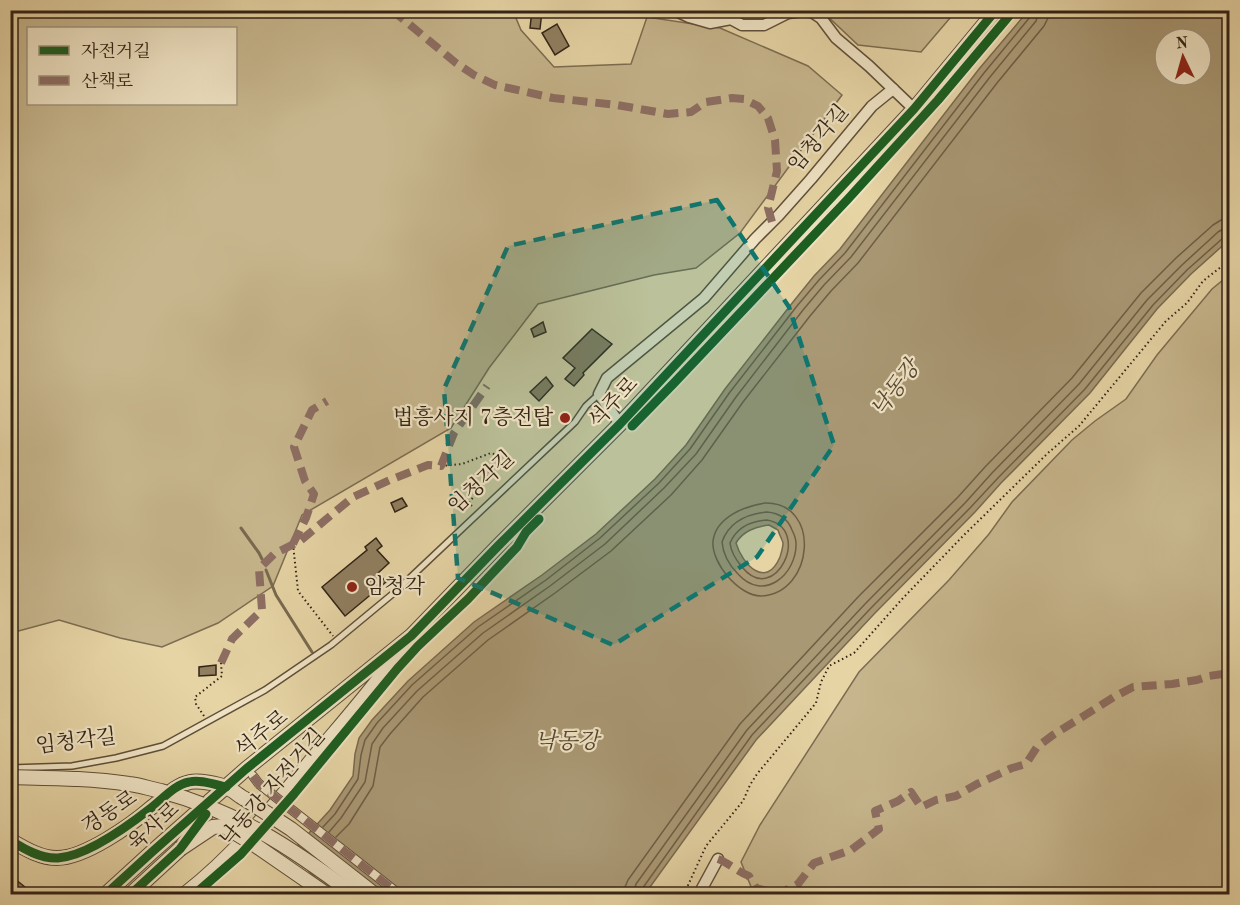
<svg xmlns="http://www.w3.org/2000/svg" width="1240" height="905" font-family="'Old Standard TT','Noto Serif KR',serif">
<style>
.green{fill:#c7b68d;stroke:#7c6c51;stroke-width:1.5;fill-rule:evenodd}
.water{fill:#a99874;stroke:#79694e;stroke-width:1.5;fill-rule:evenodd}
.lines{fill:none;stroke-linecap:round;stroke-linejoin:round}
.shore{stroke:#6e5e44;stroke-width:1.5}
.stream{stroke:#79694e;stroke-width:3}
.building{fill:#907f60;stroke:#322315;stroke-width:1.5}
.service-casing{stroke:#5f4f39;stroke-width:8}
.pedestrian-casing{stroke:#5f4f39;stroke-width:10}
.minor-casing{stroke:#5f4f39;stroke-width:13}
.tertiary-casing{stroke:#5f4f39;stroke-width:16}
.path{stroke:#322315;stroke-width:2;stroke-dasharray:1.5 3;stroke-linecap:butt}
.service{stroke:#efe3c4;stroke-width:5}
.pedestrian{stroke:#efe3c4;stroke-width:8}
.minor{stroke:#efe3c4;stroke-width:10}
.tertiary{stroke:#efe3c4;stroke-width:14}
.pedestrian-bridge-casing{stroke:#5f4f39;stroke-width:10;stroke-linecap:butt}
.tertiary-bridge-casing{stroke:#5f4f39;stroke-width:16;stroke-linecap:butt}
.pedestrian-bridge{stroke:#efe3c4;stroke-width:8}
.tertiary-bridge{stroke:#efe3c4;stroke-width:14}
.quiet{stroke:#8d6e63;stroke-width:8;stroke-dasharray:15 8;stroke-linecap:butt}
.cycleway-casing{stroke:#efe3c4;stroke-width:13}
.cycleway{stroke:#1b5e20;stroke-width:9}
.marked{fill:#0f766e;fill-opacity:0.2;stroke:#0f766e;stroke-width:4.5;stroke-dasharray:12 8;stroke-linejoin:round}
.poi-dot{fill:#8f2418;stroke:#efe3c4;stroke-width:2}
.labels{text-anchor:middle;dominant-baseline:central;stroke-width:4.5;stroke-linejoin:round;paint-order:stroke}
.street-label{font-size:21px;fill:#322315;stroke:#efe3c4}
.poi-label{font-size:21px;fill:#322315;stroke:#efe3c4;text-anchor:end}
.water-label{font-size:22px;font-style:italic;fill:#564632;stroke:#efe3c4}
</style>
<rect width="100%" height="100%" fill="#e6d4a5"/>
<filter id="stains"><feTurbulence type="fractalNoise" baseFrequency=".00333" numOctaves="4"/><feColorMatrix values="0 0 0 0 .2 0 0 0 0 .09 0 0 0 0 .02 0 0 0 .5 -.17"/></filter>
<radialGradient id="worn" r=".72"><stop offset=".6" stop-color="#630" stop-opacity="0"/><stop offset="1" stop-color="#630" stop-opacity=".3"/></radialGradient>
<!-- green -->
<g class="green">
<path d="M11,11H513L521,30L554,67L631,64L647,17L720,28L808,66L842,95L740,233L696,268L654,275L538,304L489,368L451,428L302,515L273,586L218,623L162,647L120,638L59,620L11,633ZM28,28H236V104H28Z"/>
<polygon points="822,11 956,11 921,52 858,45"/>
<polygon points="1229,275 1229,894 754,894 741,862 760,825 859,672 949,580 989,534 1012,502 1072,440 1095,421 1126,399 1157,355 1212,289"/>
</g>
<!-- water -->
<path class="water" d="M1028,11H1229V240L1191,274L1157,309L1090,393L1001,483L975,512L875,613L756,740L645,894H331L298,860V845L330,810L353,776L355,754L359,738L372,720L408,681L474,622L542,575L596,534L655,479L686,445L725,389L793,302L814,276L840,249L979,69ZM1165,39H1201V75H1165ZM769,525L778,530C779,534 782,539 783,543C783,548 781,553 780,557C766,590 742,564 736,543C743,531 755,527 769,525Z"/>
<g class="lines">
<!-- shore -->
<g class="shore">
<path d="M765,503C822,502 814,594 761,596C739,596 711,563 713,541C716,517 745,506 765,503Z"/>
<path d="M767,512C779,513 788,519 792,530C794,534 796,538 796,543C797,574 764,603 738,574C730,566 723,554 722,542C729,522 748,514 767,512Z"/>
<path d="M767,520C813,528 775,608 742,567C736,560 731,552 730,543C737,527 751,521 767,520Z"/>
<polyline points="323,827 335,814 358,779 361,755 365,740 377,723 412,685 478,627 546,580 600,538 659,483 690,449 730,392 797,306 819,280 845,253 984,73 1030,17 1032,10"/>
<polyline points="329,832 341,818 365,782 372,744 383,728 417,691 483,633 550,586 605,544 664,488 696,454 736,397 803,310 824,285 851,257 990,77 1036,21 1039,10"/>
<polyline points="336,837 349,824 373,786 380,747 390,734 423,697 488,640 555,593 611,551 671,495 702,460 743,402 810,316 831,291 858,263 997,83 1044,26 1048,18 1048,10"/>
<polyline points="624,894 625,887 628,880 740,724 858,597 958,497 985,467 1072,378 1141,293 1176,258 1213,225 1221,220 1230,219"/>
<polyline points="633,894 636,884 747,730 865,604 965,503 992,473 1079,384 1147,300 1182,265 1218,232 1223,229 1230,228"/>
<polyline points="641,894 642,889 752,735 870,609 970,508 997,479 1085,389 1153,305 1187,270 1223,238 1230,236"/>
</g>
<!-- stream -->
<g class="stream">
<polyline points="241,528 259,553 262,559"/>
<polyline points="266,570 276,595 312,652"/>
</g>
</g>
<!-- building -->
<g class="building">
<polygon points="532,10 542,11 540,29 530,28"/>
<polygon points="557,24 569,46 555,55 542,33"/>
<polygon points="543,322 546,332 534,337 531,329"/>
<polygon points="592,329 612,344 583,373 584,375 574,386 565,379 575,368 563,358"/>
<polygon points="546,377 553,386 539,401 530,392"/>
<polygon points="402,498 407,506 395,512 391,503"/>
<polygon points="376,538 382,546 377,550 389,563 378,573 386,582 345,616 322,587 367,550 365,547"/>
<polygon points="216,665 216,675 199,676 199,667"/>
<polygon points="10,875 25,887 19,894 10,894"/>
</g>
<g class="lines">
<defs>
<polyline id="service" points="10,768 72,766 116,758 163,746 265,690 331,645 395,592 575,422 586,406 599,394"/>
<polyline id="pedestrian" points="253,776 259,784"/>
<g id="minor">
<polyline points="674,10 689,17 710,23 731,19 742,25 764,25 788,13 802,11 812,12 821,18 836,38 869,66 914,109"/>
<polyline points="620,424 599,394 607,378 704,298 755,239 779,215 811,179 872,106 893,89"/>
<polyline points="699,894 718,859"/>
</g>
<g id="tertiary">
<path d="M10,840C24,848 40,858 57,858C85,858 131,825 152,807C164,798 175,785 190,782C199,780 218,784 226,787C233,790 239,796 245,799"/>
<polyline points="106,894 152,852 246,769 411,636 499,545 620,424 914,109 996,10"/>
<polyline points="131,894 180,849 209,810"/>
<path d="M185,894C237,854 278,801 320,750C348,717 376,685 401,650"/>
</g>
</defs>
<!-- service casing -->
<use href="#service" class="service-casing"/>
<!-- pedestrian casing -->
<use href="#pedestrian" class="pedestrian-casing"/>
<!-- minor casing -->
<use href="#minor" class="minor-casing"/>
<!-- tertiary casing -->
<use href="#tertiary" class="tertiary-casing"/>
<!-- path -->
<g class="path">
<polyline points="441,466 462,464 491,453 497,455 488,476 469,503 473,507"/>
<polyline points="293,544 298,591 333,636"/>
<polyline points="204,716 196,704 195,697 222,676 221,663"/>
<polyline points="684,894 706,846 743,801 750,785 757,774 816,703 821,682 829,666 854,653 903,598 964,535 1048,453 1079,426 1166,321 1187,303 1203,281 1230,260"/>
</g>
<!-- service -->
<use href="#service" class="service"/>
<!-- pedestrian -->
<use href="#pedestrian" class="pedestrian"/>
<!-- minor -->
<use href="#minor" class="minor"/>
<!-- tertiary -->
<use href="#tertiary" class="tertiary"/>
<defs>
<polyline id="pedestrian-bridge" points="259,784 399,894"/>
<g id="tertiary-bridge">
<path d="M10,777C50,778 90,778 129,784C140,785 150,789 161,791C236,811 292,848 353,894"/>
<polyline points="245,799 291,829 374,894"/>
<polyline points="180,849 213,827 224,826 255,845 326,894"/>
</g>
</defs>
<!-- pedestrian-bridge casing -->
<use href="#pedestrian-bridge" class="pedestrian-bridge-casing"/>
<!-- tertiary-bridge casing -->
<use href="#tertiary-bridge" class="tertiary-bridge-casing"/>
<!-- pedestrian-bridge -->
<use href="#pedestrian-bridge" class="pedestrian-bridge"/>
<!-- tertiary-bridge -->
<use href="#tertiary-bridge" class="tertiary-bridge"/>
<!-- quiet -->
<g class="quiet">
<polyline points="392,10 456,63 474,75 495,85 553,98 617,105 668,114 691,112 706,102 732,98 744,99 758,106 768,118 775,140 777,171 768,208 772,222"/>
<polyline points="293,544 306,518 314,494 305,481 294,447 312,410 327,401"/>
<polyline points="221,663 232,639 262,610 259,569 274,554 300,541 353,497 390,480 428,465 441,466 454,433 487,386"/>
<polyline points="253,776 259,784 399,894"/>
<path d="M718,859C729,863 738,872 749,876L756,888L779,894L798,884L814,863L851,850L879,829L875,811L898,801L911,792L921,807L936,800L956,796L977,784L1012,768L1026,764L1037,747L1053,735L1114,697L1133,687L1172,684L1197,680L1209,676L1230,673"/>
</g>
<defs>
<g id="cycleway">
<polyline points="632,426 674,383 848,199 938,100 1014,10"/>
<path d="M10,840C24,849 41,859 58,858C87,856 128,826 151,808C163,799 174,785 189,782C201,779 215,785 226,787"/>
<polyline points="106,894 152,852 246,769 411,636 499,545 620,424 914,109 996,10"/>
<polyline points="131,894 180,849 206,814"/>
<polyline points="195,894 241,854 294,794 397,669 418,646 468,599 517,547 526,532 539,519"/>
</g>
</defs>
<!-- cycleway casing -->
<use href="#cycleway" class="cycleway-casing"/>
<!-- cycleway -->
<use href="#cycleway" class="cycleway"/>
</g>
<!-- marked area -->
<path class="marked" d="M717,200L789,307L834,445L757,557L613,645L458,578L444,389L508,246Z"/>
<!-- markers -->
<g class="poi-dot">
<circle cx="565" cy="418" r="6"/>
<circle cx="352" cy="587" r="6"/>
</g>
<g class="labels">
<!-- street labels -->
<g class="street-label">
<text transform="translate(819 139) rotate(-50)">임청각길</text>
<text transform="translate(614 403) rotate(-47)">석주로</text>
<text transform="translate(482 483) rotate(-43)">임청각길</text>
<text transform="translate(262 734) rotate(-39)">석주로</text>
<text transform="translate(76 742) rotate(-7)">임청각길</text>
<text transform="translate(273 788) rotate(-49)">낙동강 자전거길</text>
<text transform="translate(110 813) rotate(-34)">경동로</text>
<text transform="translate(154 827) rotate(-42)">육사로</text>
</g>
<!-- poi labels -->
<g class="poi-label">
<text x="553" y="418">법흥사지 7층전탑</text>
<text x="364" y="587" text-anchor="start">임청각</text>
</g>
<!-- water labels -->
<g class="water-label">
<text transform="translate(896 389) rotate(-53)">낙동강</text>
<text x="567" y="742">낙동강</text>
</g>
</g>
<!-- margin -->
<rect width="1240" height="905" fill="none" stroke="#e6d4a5" stroke-width="36"/>
<rect x="12" y="12" width="1216" height="881" fill="none" stroke="#322315" stroke-width="3"/>
<rect x="18" y="18" width="1204" height="869" fill="none" stroke="#322315" stroke-width="1.5"/>
<!-- legend -->
<rect x="27" y="27" width="210" height="78" fill="#efe3c4" stroke="#a3967e" stroke-width="1.5"/>
<rect x="39" y="46" width="30" height="9" fill="#1b5e20" stroke="#a3967e" stroke-width="1.5"/>
<text x="81" y="57" font-size="18" fill="#322315">자전거길</text>
<rect x="39" y="76" width="30" height="9" fill="#8d6e63" stroke="#a3967e" stroke-width="1.5"/>
<text x="81" y="87" font-size="18" fill="#322315">산책로</text>
<!-- north arrow -->
<g transform="translate(1183 57) rotate(355)"><circle r="28" fill="#efe3c4" stroke="#a3967e" stroke-width="1.5"/>
<path d="M0-4.5L10 22L0 15L-10 22Z" fill="#8f2418"/>
<text y="-9" font-size="16" font-weight="bold" text-anchor="middle" fill="#322315">N</text>
</g>
<rect width="100%" height="100%" filter="url(#stains)"/>
<rect width="100%" height="100%" fill="url(#worn)"/>
</svg>
